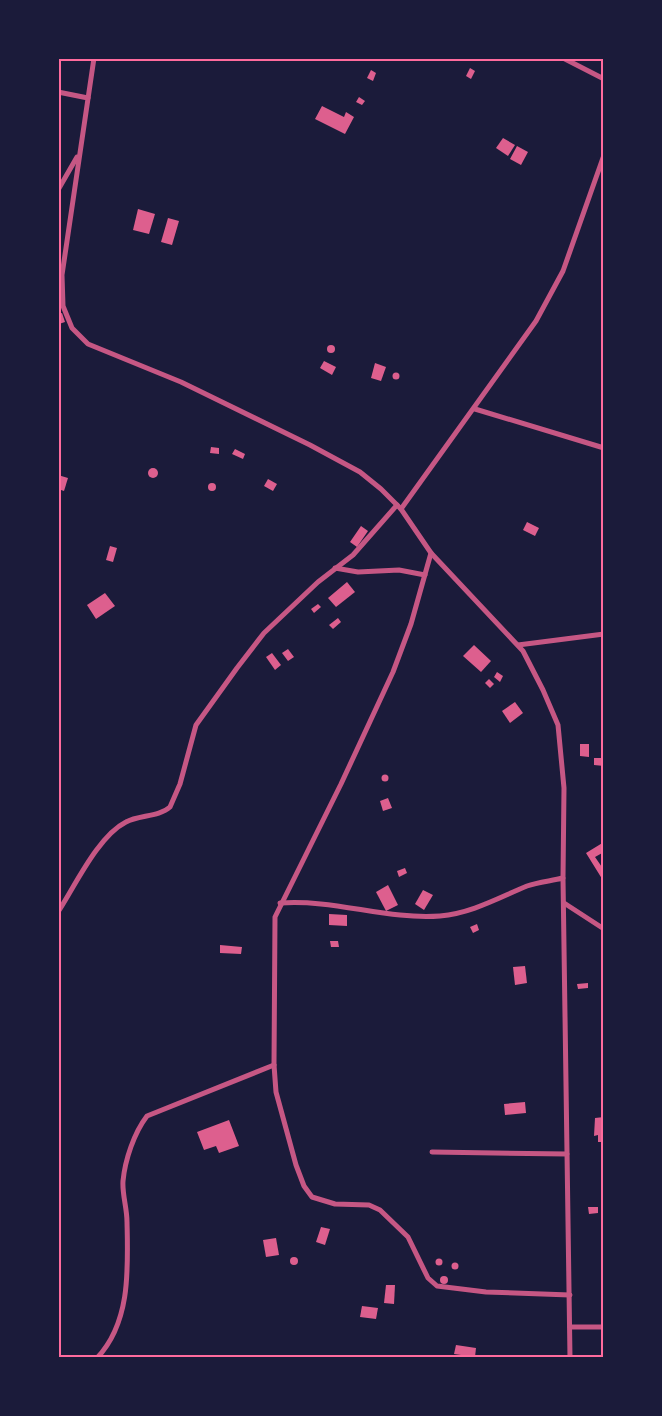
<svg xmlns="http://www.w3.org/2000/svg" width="662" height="1416" font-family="Quicksand,sans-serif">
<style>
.building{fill:#dd5f8e}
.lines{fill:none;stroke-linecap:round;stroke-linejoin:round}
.minor{stroke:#c65784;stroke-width:5}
.neatline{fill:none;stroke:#ff6b9d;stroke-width:2}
</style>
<rect width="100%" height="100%" fill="#1b1b3a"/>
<!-- building -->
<g class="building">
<polygon points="470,68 475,71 471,79 466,76"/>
<polygon points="371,70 376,73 373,81 367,78"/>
<polygon points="359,97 365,101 362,105 356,102"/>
<polygon points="322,106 344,117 346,112 354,117 345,134 315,119"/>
<polygon points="503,138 515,145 508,156 496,148"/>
<polygon points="517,146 528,152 521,165 510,159"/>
<polygon points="138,209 155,214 149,234 133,230"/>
<polygon points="168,218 179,221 172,245 161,242"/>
<polygon points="62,313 65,322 59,324 58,314"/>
<circle cx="331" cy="349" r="4"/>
<polygon points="324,361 336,367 332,375 320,368"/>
<polygon points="375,363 386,367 381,381 371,378"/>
<circle cx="396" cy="376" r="3.5"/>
<polygon points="211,447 219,448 219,454 210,453"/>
<polygon points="235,449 245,454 243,459 232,454"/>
<circle cx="153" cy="473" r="5"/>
<polygon points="58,475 68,478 64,491 58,489"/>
<polygon points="268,479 277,484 273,491 264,486"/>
<circle cx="212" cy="487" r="4"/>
<polygon points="527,522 539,528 535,536 523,530"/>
<polygon points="361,526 368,531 357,547 350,542"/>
<polygon points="110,546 117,548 113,562 106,560"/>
<polygon points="347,582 355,592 336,607 328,598"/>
<polygon points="105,593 115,606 96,619 87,605"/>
<polygon points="318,604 321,607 314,613 311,609"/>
<polygon points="338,618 341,622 333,629 329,625"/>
<polygon points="474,645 491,661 481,672 463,656"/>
<polygon points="288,649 294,657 288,661 282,653"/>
<polygon points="272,653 281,665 275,670 266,657"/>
<polygon points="497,672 503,676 500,682 494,677"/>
<polygon points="489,679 494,684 490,688 485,683"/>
<polygon points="515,702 523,713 510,723 502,711"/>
<polygon points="580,744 589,744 589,757 580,756"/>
<polygon points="594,758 604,758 604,766 594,765"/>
<circle cx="385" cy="778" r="3.5"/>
<polygon points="388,798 392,808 383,811 380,801"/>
<polygon points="604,842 604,852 595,857 604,870 604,882 586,853"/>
<polygon points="405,868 407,873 399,877 397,871"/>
<polygon points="388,885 398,905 386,911 376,892"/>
<polygon points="423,890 433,895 424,910 415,904"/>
<polygon points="329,914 347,915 347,926 329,925"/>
<polygon points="477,924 479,930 473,933 470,927"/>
<polygon points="330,941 338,941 339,947 331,947"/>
<polygon points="220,945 242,947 241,954 220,953"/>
<polygon points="525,966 527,983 515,985 513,967"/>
<polygon points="588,983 588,988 578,989 577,984"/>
<polygon points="525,1102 526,1113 505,1115 504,1104"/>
<polygon points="604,1117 604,1142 598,1142 598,1135 594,1136 595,1118"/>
<polygon points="229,1120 239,1146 219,1153 216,1146 204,1150 197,1132"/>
<polygon points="588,1207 598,1207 598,1213 589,1214"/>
<polygon points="321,1227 330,1229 325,1245 316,1242"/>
<polygon points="276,1238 279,1255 266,1257 263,1240"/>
<circle cx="294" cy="1261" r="4"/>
<circle cx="439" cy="1262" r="3.5"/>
<circle cx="455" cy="1266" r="3.5"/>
<circle cx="444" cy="1280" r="4"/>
<polygon points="386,1285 395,1285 394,1304 384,1303"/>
<polygon points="362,1306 378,1308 376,1319 360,1317"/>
<polygon points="456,1345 476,1348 475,1357 454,1354"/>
</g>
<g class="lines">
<!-- minor -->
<g class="minor">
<polyline points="94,58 62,275 63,306 72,328 88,344 181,382 310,445 360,472 381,489 401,509 431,553 523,651 543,690 558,725 564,788 563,878 570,1358"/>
<polyline points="563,58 604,79"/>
<polyline points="58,92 88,98"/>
<polyline points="58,190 77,157"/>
<polyline points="475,409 604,448"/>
<polyline points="401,509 536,321 563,271 604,155"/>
<polyline points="431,553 411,624 393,672 341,784 275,917 274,1065 276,1092 296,1165 304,1186 312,1197 335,1204 369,1205 380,1210 408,1237 428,1278 437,1286 486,1292 570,1295"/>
<polyline points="335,568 358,572 399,570 425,575"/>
<polyline points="518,645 604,634"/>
<path d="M280,903C335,899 386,920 440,916C472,913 498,898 527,886C538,882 551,881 563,878"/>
<polyline points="564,903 604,929"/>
<path d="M58,912C75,886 98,836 126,822C139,815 159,817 170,807L180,784L196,725L237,668L264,633L318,582L353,555L397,505"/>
<polyline points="432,1152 567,1154"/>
<polyline points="570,1327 604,1327"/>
<path d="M97,1358C131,1322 128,1268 127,1222C127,1208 122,1194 123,1181C125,1160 134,1133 147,1116L274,1065"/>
</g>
</g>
<!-- border -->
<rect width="662" height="1416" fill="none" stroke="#1b1b3a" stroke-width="120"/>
<rect x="60" y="60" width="542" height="1296" class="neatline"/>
</svg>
